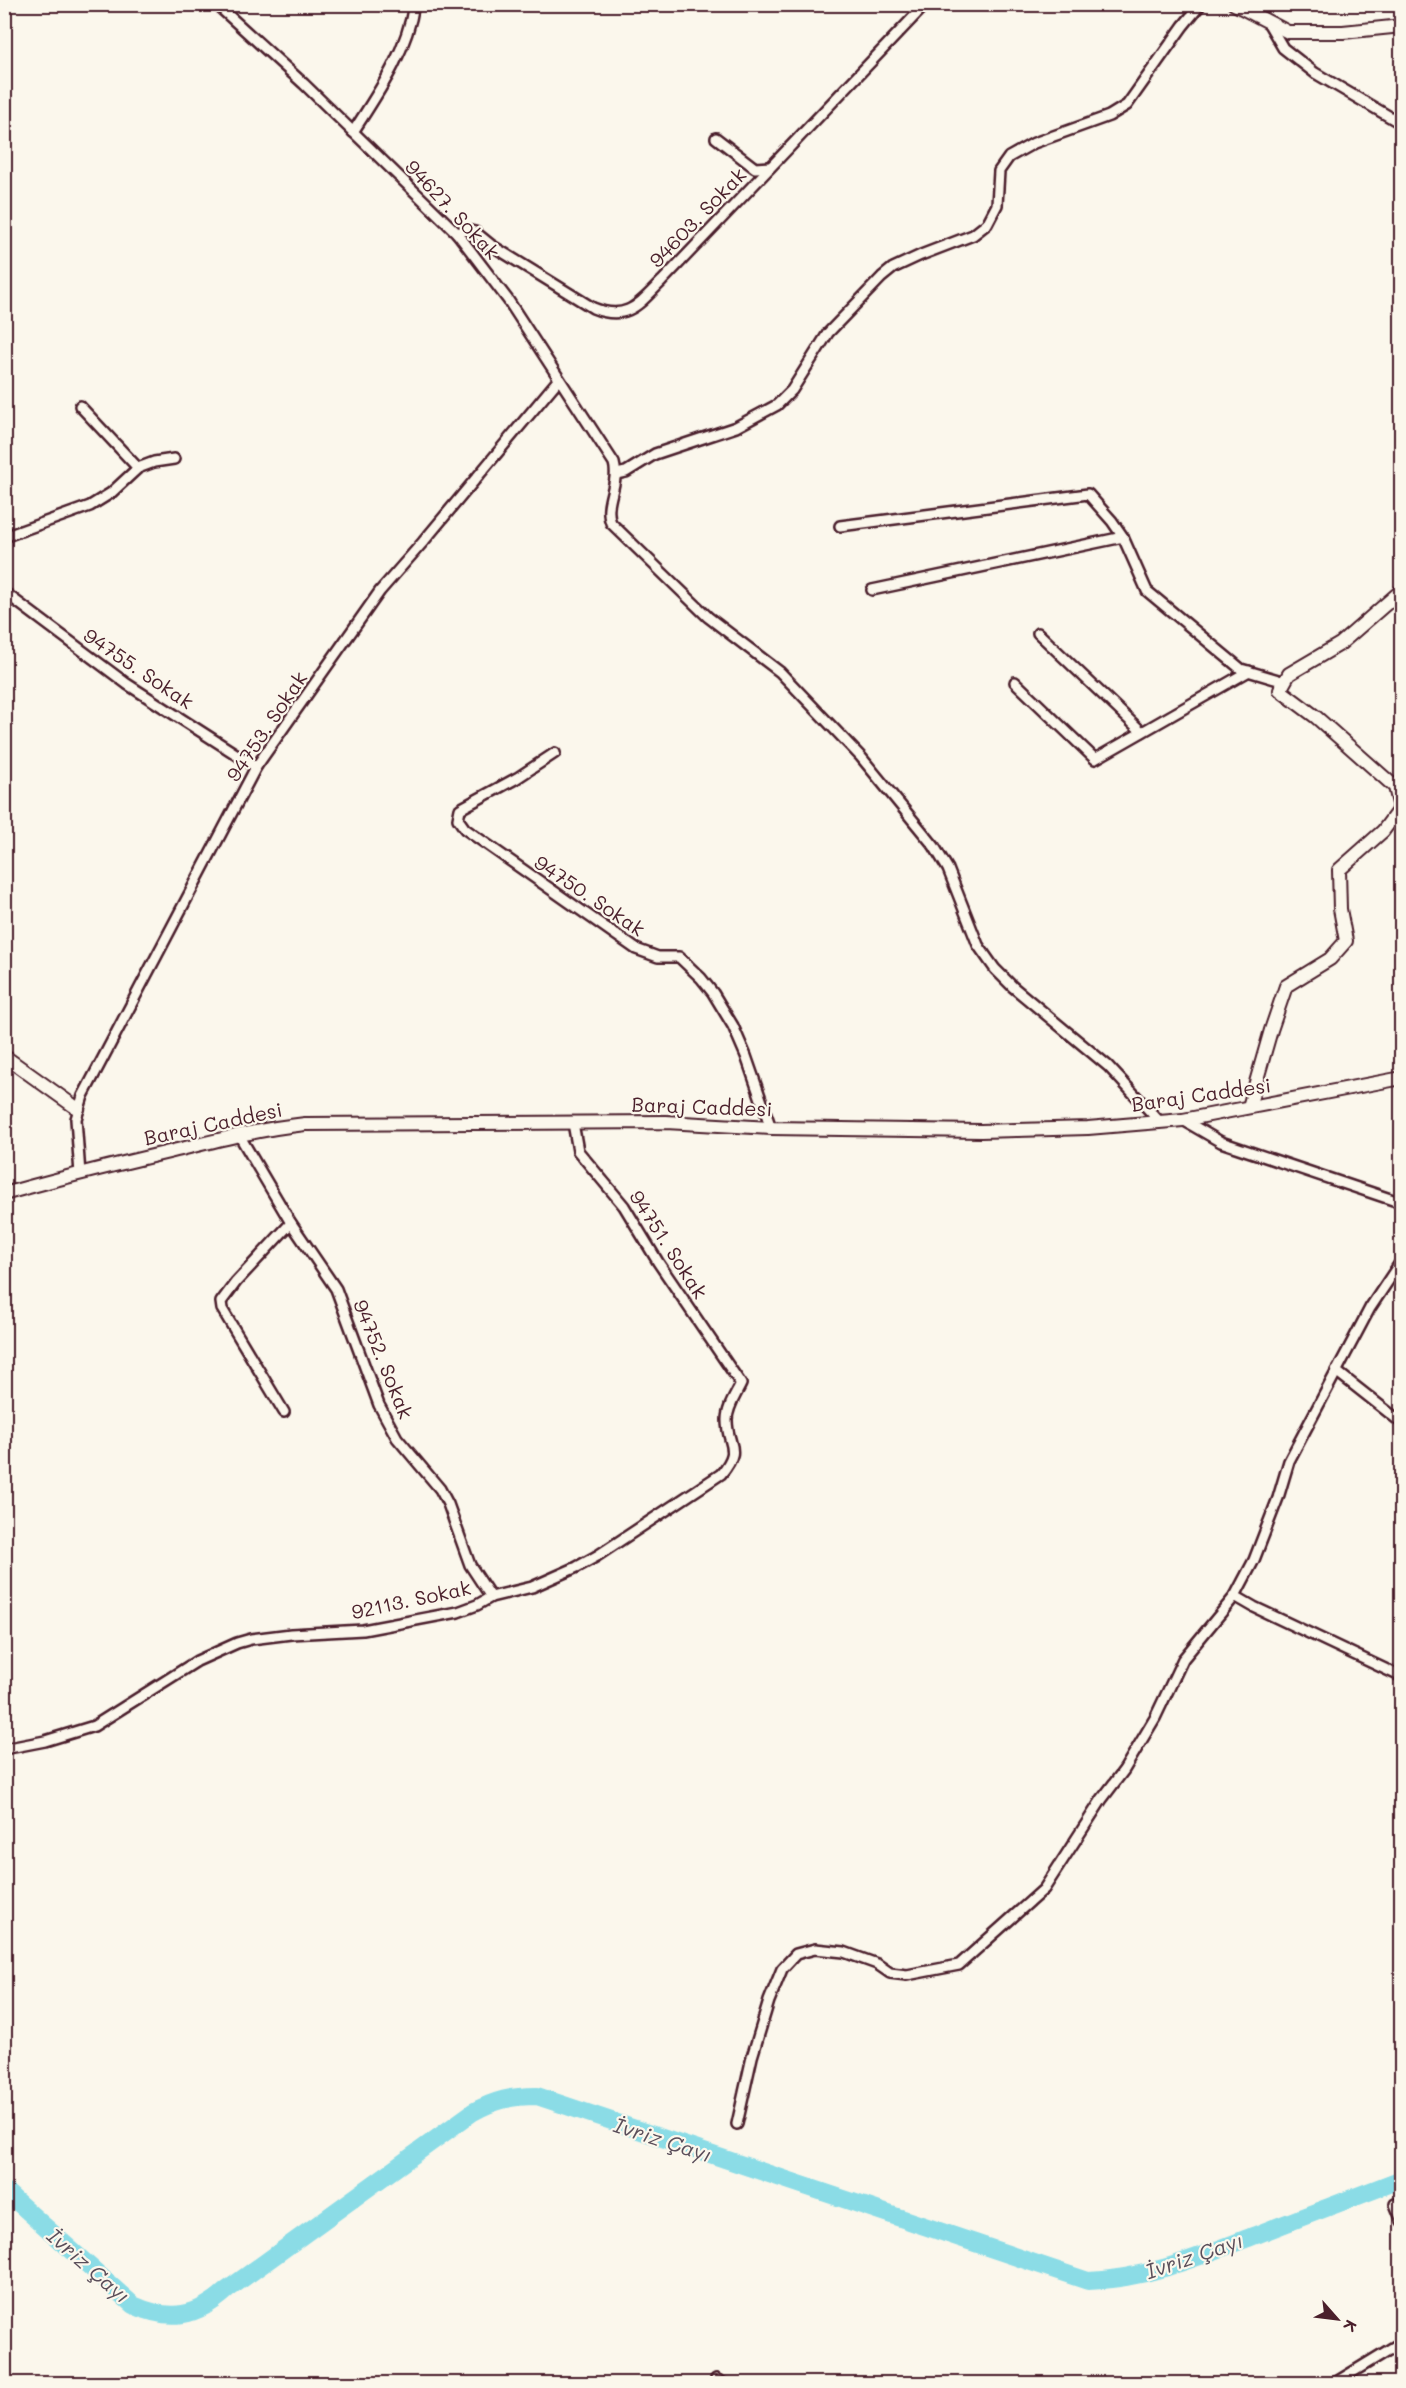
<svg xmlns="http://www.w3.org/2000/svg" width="1406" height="2388" font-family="Mali,sans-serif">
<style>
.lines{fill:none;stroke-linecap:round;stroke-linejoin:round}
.river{stroke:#8bdce6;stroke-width:18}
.street-casing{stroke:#4a1f2b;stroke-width:14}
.secondary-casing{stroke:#4a1f2b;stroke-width:16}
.street{stroke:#fbf7ec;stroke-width:9}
.secondary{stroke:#fbf7ec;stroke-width:12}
.labels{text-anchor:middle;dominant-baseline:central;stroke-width:4.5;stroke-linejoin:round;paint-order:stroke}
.street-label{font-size:20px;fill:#4a1f2b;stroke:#fbf7ec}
.water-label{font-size:21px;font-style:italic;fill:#5a4e5a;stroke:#fbf7ec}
</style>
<rect width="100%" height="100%" fill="#fbf7ec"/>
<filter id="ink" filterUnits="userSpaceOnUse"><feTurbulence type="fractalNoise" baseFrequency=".0167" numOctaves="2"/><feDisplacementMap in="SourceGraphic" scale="12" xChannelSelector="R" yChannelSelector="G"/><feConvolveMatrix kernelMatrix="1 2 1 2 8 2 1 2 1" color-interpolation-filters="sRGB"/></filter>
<g filter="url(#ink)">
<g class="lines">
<!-- river -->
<path class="river" d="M4,2190L133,2305C171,2322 197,2317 227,2290L473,2112C495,2100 512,2096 537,2096L1088,2281C1147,2279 1201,2256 1256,2235C1304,2216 1353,2198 1402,2179"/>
<defs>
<g id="street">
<path d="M216,4L304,84L457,233L508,300L614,463C620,484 603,503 611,523L708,617L780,672L861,757L934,846L948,869L978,945L995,969L1013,987L1108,1066L1160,1122"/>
<polyline points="1269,24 1283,48 1315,73 1402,124"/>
<path d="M353,132C378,93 407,52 414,4"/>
<polyline points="716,138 755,168 770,167"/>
<path d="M457,233L466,230L475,232L491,245L593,308C627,322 639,304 662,281L926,4"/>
<polyline points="80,406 138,468"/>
<polyline points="617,474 626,472 655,454 736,427 777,405 792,390 828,333 882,277 893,268 921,255 973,235 987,224 997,205 999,171 1009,157 1034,143 1109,116 1127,105 1183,26 1201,4"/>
<polyline points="840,526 1088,494 1112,521 1123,537"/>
<polyline points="4,537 90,506 111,493 138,468 154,462 174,459"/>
<polyline points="872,590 1123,537 1147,591 1241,669 1285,682"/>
<polyline points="4,592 127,684 256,767"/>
<polyline points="1038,633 1142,732"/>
<polyline points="1015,682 1095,759 1249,671"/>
<polyline points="555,753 517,778 460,809 458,819 465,829 636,949 658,957 679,957 701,978 713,993 733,1026 746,1056 771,1128"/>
<polyline points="1183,1120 1221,1142 1402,1203"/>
<polyline points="239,1135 291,1223 336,1289 379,1405 397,1438 440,1489 448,1504 470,1565 491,1597"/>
<polyline points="80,1174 76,1119 83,1096 256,767 380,591 423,542 559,379"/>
<polyline points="1336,1371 1402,1423"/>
<polyline points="284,1412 222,1309 221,1302 236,1282 291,1223"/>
<polyline points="1235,1596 1254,1607 1402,1677"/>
<path d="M4,1749L45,1741L94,1726L197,1661L237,1643L251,1639L291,1634L363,1630L458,1612L477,1605L491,1597L532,1587L577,1567L597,1556L721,1474C743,1447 727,1447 727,1420C727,1407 736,1395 741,1384L658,1262L624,1206L578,1151L573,1123"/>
<polyline points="737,2124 752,2057 769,2001 782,1969 796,1954 815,1949 844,1952 877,1964 890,1973 907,1975 959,1965 1044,1889 1102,1799 1124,1770 1155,1718 1183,1659 1235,1596 1254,1560 1278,1498 1289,1461 1370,1308 1402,1260"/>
<polyline points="1395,2204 1402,2221"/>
<polyline points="716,2379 725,2384"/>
<polyline points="1333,2384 1402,2342"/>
</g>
<g id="secondary">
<polyline points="1234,4 1288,32 1343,32 1402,26"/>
<polyline points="4,1056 78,1109"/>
<polyline points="1249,1107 1271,1030 1286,986 1330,959 1346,941 1340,909 1339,870 1383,831 1400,808 1395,787 1316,717 1280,690 1289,674 1340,644 1402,590"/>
<path d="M4,1194C59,1178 114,1165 169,1152C214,1141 259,1129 305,1124L666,1122L771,1128L981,1131L1088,1128L1183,1120L1402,1078"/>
</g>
</defs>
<!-- street casing -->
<use href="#street" class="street-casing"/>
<!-- secondary casing -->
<use href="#secondary" class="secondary-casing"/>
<!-- street -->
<use href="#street" class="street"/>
<!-- secondary -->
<use href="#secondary" class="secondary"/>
</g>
</g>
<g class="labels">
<!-- street labels -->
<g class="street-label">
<text transform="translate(453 209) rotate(47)">94627. Sokak</text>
<text transform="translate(697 217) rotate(-46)">94603. Sokak</text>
<text transform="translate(139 668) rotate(34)">94755. Sokak</text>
<text transform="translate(266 726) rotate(-56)">94753. Sokak</text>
<text transform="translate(590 895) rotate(34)">94750. Sokak</text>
<text transform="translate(1201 1094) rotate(-8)">Baraj Caddesi</text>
<text transform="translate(702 1106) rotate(2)">Baraj Caddesi</text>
<text transform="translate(213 1123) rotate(-12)">Baraj Caddesi</text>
<text transform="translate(669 1244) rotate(57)">94751. Sokak</text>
<text transform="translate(384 1359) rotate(68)">94752. Sokak</text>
<text transform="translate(411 1599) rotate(-12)">92113. Sokak</text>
</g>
<!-- water labels -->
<g class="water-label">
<text transform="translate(663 2139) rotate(18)">İvriz Çayı</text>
<text transform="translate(1194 2255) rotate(-19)">İvriz Çayı</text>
<text transform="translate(89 2265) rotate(41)">İvriz Çayı</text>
</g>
</g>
<!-- margin -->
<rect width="1406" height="2388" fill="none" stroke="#fbf7ec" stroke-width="24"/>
<rect x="12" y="12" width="1382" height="2364" fill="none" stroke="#4a1f2b" stroke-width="2" filter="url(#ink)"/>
<!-- north arrow -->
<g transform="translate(1337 2319) rotate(118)" stroke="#fbf7ec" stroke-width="4.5" paint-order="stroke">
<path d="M0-4.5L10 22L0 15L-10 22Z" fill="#4a1f2b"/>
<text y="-9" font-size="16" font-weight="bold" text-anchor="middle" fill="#4a1f2b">K</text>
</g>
</svg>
